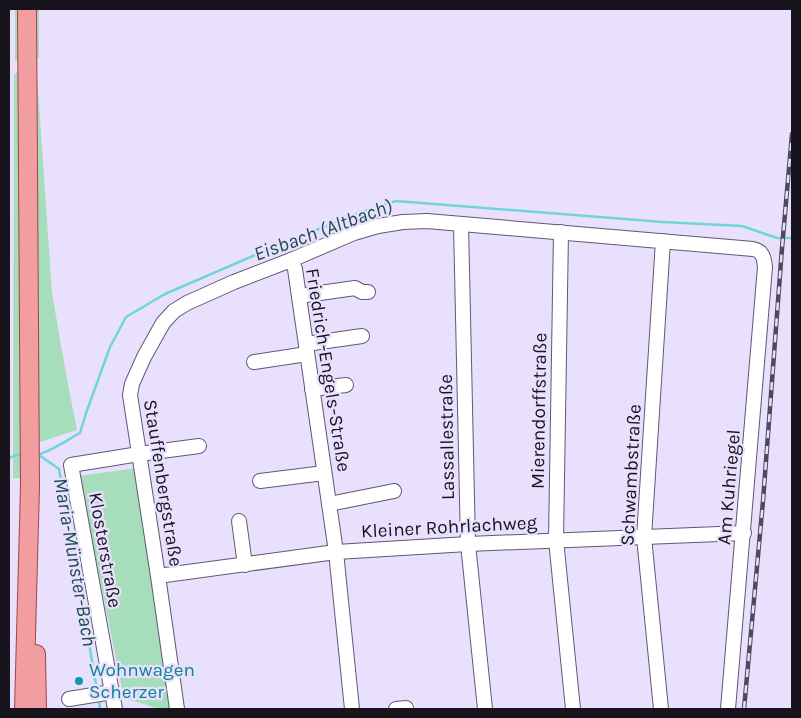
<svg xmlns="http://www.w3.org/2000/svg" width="801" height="718" font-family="Karla,sans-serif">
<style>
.green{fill:#a6ddba}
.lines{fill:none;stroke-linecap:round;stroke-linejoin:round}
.stream{stroke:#70d5d9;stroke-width:2.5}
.minor-casing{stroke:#605871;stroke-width:16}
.major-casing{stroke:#a0434a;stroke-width:20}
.minor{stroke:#fff;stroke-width:14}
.major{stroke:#f29ea0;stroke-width:18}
.rail-casing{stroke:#4e4a59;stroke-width:4.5}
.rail{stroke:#e9e0fd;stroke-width:2.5;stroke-dasharray:8;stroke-linecap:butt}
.culture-dot{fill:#0f9aa8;stroke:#e9e0fd;stroke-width:2}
.labels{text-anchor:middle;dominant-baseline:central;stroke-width:4.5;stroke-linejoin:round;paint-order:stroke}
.street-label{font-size:19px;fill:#17141e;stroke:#e9e0fd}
.culture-label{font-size:19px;fill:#0d838f;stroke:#e9e0fd;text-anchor:start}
.water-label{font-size:20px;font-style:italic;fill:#1f4d4f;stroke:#e9e0fd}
</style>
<rect width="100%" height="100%" fill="#e9e0fd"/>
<!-- green -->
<g class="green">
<polygon points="15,9 19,9 19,61 17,61 15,60"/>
<polygon points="34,9 39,9 39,57 36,60 34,57"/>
<polygon points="17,72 21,75 20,478 13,478 14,75"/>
<polygon points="35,75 37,76 52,293 66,374 77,430 37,443"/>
<polygon points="137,468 174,709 159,709 124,698 79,476"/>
</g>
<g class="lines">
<!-- stream -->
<g class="stream">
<path d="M35,455C47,454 69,439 80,433L86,413L110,347L126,317L165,294L283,243L365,211L396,201L663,222L742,226L777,238H792"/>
<polyline points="39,455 59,469 97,690"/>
<polyline points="9,458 17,455 22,455"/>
<polyline points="99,700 100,709"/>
</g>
<defs>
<g id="minor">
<polyline points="461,224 468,544 485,709"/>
<polyline points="561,232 556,540 573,709"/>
<polyline points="291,260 295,269 336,552 352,709"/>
<polyline points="299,296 355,288 362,292 368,292"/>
<polyline points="306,344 362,336"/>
<polyline points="254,362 307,354"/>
<polyline points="312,389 346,385"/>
<polyline points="260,481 324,473"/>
<polyline points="329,504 394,491"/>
<polyline points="239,521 245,565"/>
<polyline points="158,576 336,552 468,544 744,533"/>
<polyline points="69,699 112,692"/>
<polyline points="115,709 71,465 139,454 199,446"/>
<path d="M177,709L158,576L130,395L132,384L144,357L163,323L174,311L187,303L234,282L291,260L354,233L378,226L403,222L427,221L753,249C763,251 764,258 765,267L728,709"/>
<polyline points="396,709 406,708"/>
<polyline points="661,709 644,537 663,241"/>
</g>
<g id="major">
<polyline points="36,654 37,709"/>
<polyline points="24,709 30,487 27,9"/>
</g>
</defs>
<!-- minor casing -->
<use href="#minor" class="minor-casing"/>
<!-- major casing -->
<use href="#major" class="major-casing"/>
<!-- minor -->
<use href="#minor" class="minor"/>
<!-- major -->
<use href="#major" class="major"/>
<defs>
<polyline id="rail" points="744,709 763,501 782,248 792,134"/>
</defs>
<!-- rail casing -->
<use href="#rail" class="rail-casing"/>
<!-- rail -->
<use href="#rail" class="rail"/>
</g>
<!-- markers -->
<circle class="culture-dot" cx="79" cy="681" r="5"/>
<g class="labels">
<!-- street labels -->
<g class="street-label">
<text transform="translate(328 370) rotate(81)">Friedrich-Engels-Straße</text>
<text transform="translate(539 411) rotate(-89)">Mierendorffstraße</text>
<text transform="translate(447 437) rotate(-91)">Lassallestraße</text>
<text transform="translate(631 475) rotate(-87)">Schwambstraße</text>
<text transform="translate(163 483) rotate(81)">Stauffenbergstraße</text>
<text transform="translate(729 487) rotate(-85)">Am Kuhriegel</text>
<text transform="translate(449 527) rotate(-3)">Kleiner Rohrlachweg</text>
<text transform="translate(105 550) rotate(80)">Klosterstraße</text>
</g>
<!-- culture labels -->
<g class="culture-label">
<text x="89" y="670">Wohnwagen<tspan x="89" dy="22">Scherzer</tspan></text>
</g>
<!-- water labels -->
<g class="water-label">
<text transform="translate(323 230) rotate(-20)">Eisbach (Altbach)</text>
<text transform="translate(75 562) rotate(80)">Maria-Münster-Bach</text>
</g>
</g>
<!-- border -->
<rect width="801" height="718" fill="none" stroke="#17141e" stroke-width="20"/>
</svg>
